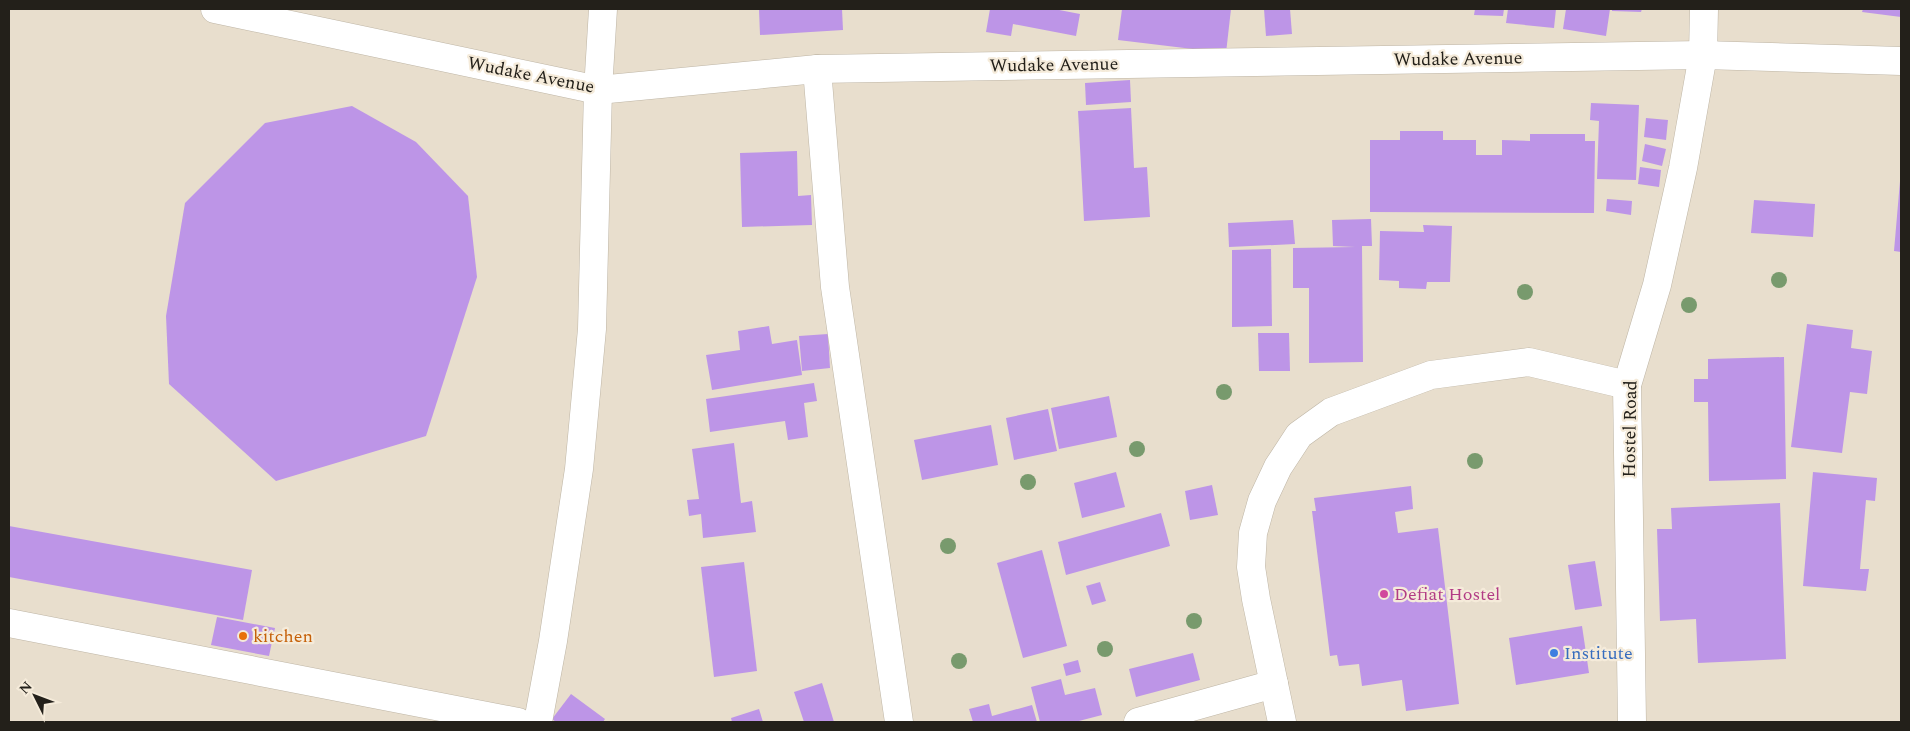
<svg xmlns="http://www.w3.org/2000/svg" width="1910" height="731" font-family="Spectral,serif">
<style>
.building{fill:#bd95e7}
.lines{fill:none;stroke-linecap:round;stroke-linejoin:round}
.minor-casing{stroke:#beb5a5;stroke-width:29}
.minor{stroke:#fff;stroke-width:28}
.tree{fill:#789a6d}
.hotel-dot{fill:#d1479c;stroke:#f5ebda;stroke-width:2}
.food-dot{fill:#e8710a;stroke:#f5ebda;stroke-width:2}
.shop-dot{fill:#3f7fe0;stroke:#f5ebda;stroke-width:2}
.labels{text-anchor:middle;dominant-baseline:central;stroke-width:4.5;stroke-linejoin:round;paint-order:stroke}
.street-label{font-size:18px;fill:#23201a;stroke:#f5ebda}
.hotel-label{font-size:18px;fill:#b23c85;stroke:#f5ebda;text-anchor:start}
.food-label{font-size:18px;fill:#c56008;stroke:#f5ebda;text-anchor:start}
.shop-label{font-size:18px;fill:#366cbe;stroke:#f5ebda;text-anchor:start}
</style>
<rect width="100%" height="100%" fill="#e8decd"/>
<!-- building -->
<g class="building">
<polygon points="759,9 842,9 843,30 760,35"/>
<polygon points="990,9 1054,9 1080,14 1076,36 1013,24 1011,36 986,32"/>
<polygon points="1122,9 1231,9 1226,53 1118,40"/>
<polygon points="1264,9 1290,9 1292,34 1266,36"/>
<polygon points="1475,9 1504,9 1503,16 1474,15"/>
<polygon points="1508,9 1556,9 1554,28 1506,23"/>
<polygon points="1566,9 1610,9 1606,36 1563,29"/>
<polygon points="1612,9 1642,9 1641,12 1612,11"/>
<polygon points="1863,9 1901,9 1901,17 1862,12"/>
<polygon points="1130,80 1131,102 1086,105 1085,83"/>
<polygon points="1591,103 1639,105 1636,180 1597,179 1599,121 1590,120"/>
<polygon points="352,106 416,142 468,196 477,277 426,436 276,481 169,384 166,316 185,203 265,123"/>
<polygon points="1131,108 1134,168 1147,167 1150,217 1084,221 1078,111"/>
<polygon points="1646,118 1668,120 1666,140 1644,137"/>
<polygon points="1400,131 1443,131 1443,140 1476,140 1476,155 1502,155 1502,140 1530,141 1530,134 1585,134 1585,141 1595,141 1594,213 1370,212 1370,140 1400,140"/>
<polygon points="1645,144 1666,149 1662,166 1642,161"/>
<polygon points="797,151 798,196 811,195 812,225 742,227 740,153"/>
<polygon points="1640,167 1661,170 1659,187 1638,184"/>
<polygon points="1900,181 1901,181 1901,252 1894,251"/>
<polygon points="1607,199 1632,201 1631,215 1606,211"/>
<polygon points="1754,200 1815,204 1813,237 1751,233"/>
<polygon points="1371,219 1372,246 1362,246 1363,362 1309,363 1309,288 1293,288 1293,248 1355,247 1333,246 1332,220"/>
<polygon points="1293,220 1295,244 1229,247 1228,223"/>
<polygon points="1423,225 1452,226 1450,282 1427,282 1426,289 1399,288 1399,281 1379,280 1380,231 1424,232"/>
<polygon points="1271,249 1272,326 1232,327 1232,250"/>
<polygon points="1807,324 1853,330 1851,348 1872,351 1867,394 1850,392 1842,453 1791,447"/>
<polygon points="769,326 772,344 797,340 802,375 712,390 706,355 740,350 738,331"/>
<polygon points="1258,333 1289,333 1290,371 1259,371"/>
<polygon points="828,334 830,368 802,371 799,336"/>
<polygon points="1784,357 1786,479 1709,481 1708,402 1694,402 1694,379 1708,379 1708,359"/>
<polygon points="814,383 817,401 804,403 808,437 788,440 785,421 710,432 706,399"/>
<polygon points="1109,396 1117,437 1059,449 1051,408"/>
<polygon points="1048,409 1057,451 1014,460 1006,418"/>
<polygon points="991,425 998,465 922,480 914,440"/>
<polygon points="734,443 741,503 752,501 756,532 703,538 701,514 689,516 687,500 699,499 692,449"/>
<polygon points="1116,472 1125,507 1082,518 1074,483"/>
<polygon points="1813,472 1877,478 1875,501 1866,500 1860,569 1869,569 1866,591 1803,586"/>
<polygon points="1212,485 1218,515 1190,520 1185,491"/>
<polygon points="1411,486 1413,509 1395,512 1398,533 1438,528 1459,704 1406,711 1402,680 1362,686 1359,664 1339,666 1337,655 1330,656 1312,511 1316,511 1314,498"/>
<polygon points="1780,503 1786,659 1698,663 1696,619 1660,621 1657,529 1672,529 1671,508"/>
<polygon points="1161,513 1170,546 1066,575 1058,542"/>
<polygon points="9,526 252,570 243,620 9,577"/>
<polygon points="1042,550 1067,646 1023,658 997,563"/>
<polygon points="1595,561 1602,606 1575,610 1568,565"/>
<polygon points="744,562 757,671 714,677 701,567"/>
<polygon points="1100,582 1106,601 1092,605 1086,586"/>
<polygon points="217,617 275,628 269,656 211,645"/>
<polygon points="1582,626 1589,673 1516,685 1509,638"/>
<polygon points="1193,653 1200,680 1136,697 1129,669"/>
<polygon points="1078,660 1081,672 1066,676 1063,664"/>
<polygon points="1061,679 1065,695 1095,688 1102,715 1075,722 1040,722 1031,687"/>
<polygon points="822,683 834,722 804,722 794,692"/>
<polygon points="571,694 605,719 603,722 556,722 552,719"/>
<polygon points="989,704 992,716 1032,705 1037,722 973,722 969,709"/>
<polygon points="759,709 763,722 732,722 731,718"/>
</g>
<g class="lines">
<defs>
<g id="minor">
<polyline points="215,9 598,90 817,69 1703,55 1901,61"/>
<polyline points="817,69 835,287 899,722"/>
<polyline points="9,623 518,722"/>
<polyline points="538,722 553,641 579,469 592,329 598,90 603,9"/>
<polyline points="1138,722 1274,684"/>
<polyline points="1282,722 1256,599 1251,567 1253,533 1262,501 1278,467 1299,435 1331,412 1431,375 1529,362 1627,385"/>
<polyline points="1632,722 1627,385 1657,285 1683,168 1703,55 1704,9"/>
</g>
</defs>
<!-- minor casing -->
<use href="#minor" class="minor-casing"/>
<!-- minor -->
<use href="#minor" class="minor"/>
</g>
<!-- trees -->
<g class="tree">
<circle cx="1779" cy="280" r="8"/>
<circle cx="1525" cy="292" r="8"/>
<circle cx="1689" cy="305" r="8"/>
<circle cx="1224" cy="392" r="8"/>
<circle cx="1137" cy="449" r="8"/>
<circle cx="1475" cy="461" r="8"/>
<circle cx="1028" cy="482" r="8"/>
<circle cx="948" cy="546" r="8"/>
<circle cx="1194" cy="621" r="8"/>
<circle cx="1105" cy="649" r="8"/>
<circle cx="959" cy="661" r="8"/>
</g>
<!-- markers -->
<circle class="hotel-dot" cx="1384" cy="594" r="5"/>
<circle class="food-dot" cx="243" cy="636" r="5"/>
<circle class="shop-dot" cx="1554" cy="653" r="5"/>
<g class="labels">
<!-- street labels -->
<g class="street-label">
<text transform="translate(1458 59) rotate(-1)">Wudake Avenue</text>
<text transform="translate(1054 65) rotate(-1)">Wudake Avenue</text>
<text transform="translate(531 75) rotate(11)">Wudake Avenue</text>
<text transform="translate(1630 429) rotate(-89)">Hostel Road</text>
</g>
<!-- hotel labels -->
<g class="hotel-label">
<text x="1394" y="594">Defiat Hostel</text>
</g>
<!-- food labels -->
<g class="food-label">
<text x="253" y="636">kitchen</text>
</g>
<!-- shop labels -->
<g class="shop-label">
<text x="1564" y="653">Institute</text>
</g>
</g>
<!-- border -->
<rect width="1910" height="731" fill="none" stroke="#23201a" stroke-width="20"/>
<!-- north arrow -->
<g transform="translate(35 696) rotate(312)" stroke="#f5ebda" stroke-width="4" paint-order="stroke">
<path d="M0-4L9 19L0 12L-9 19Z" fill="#23201a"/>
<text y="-8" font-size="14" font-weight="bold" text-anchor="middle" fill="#23201a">N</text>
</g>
</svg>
